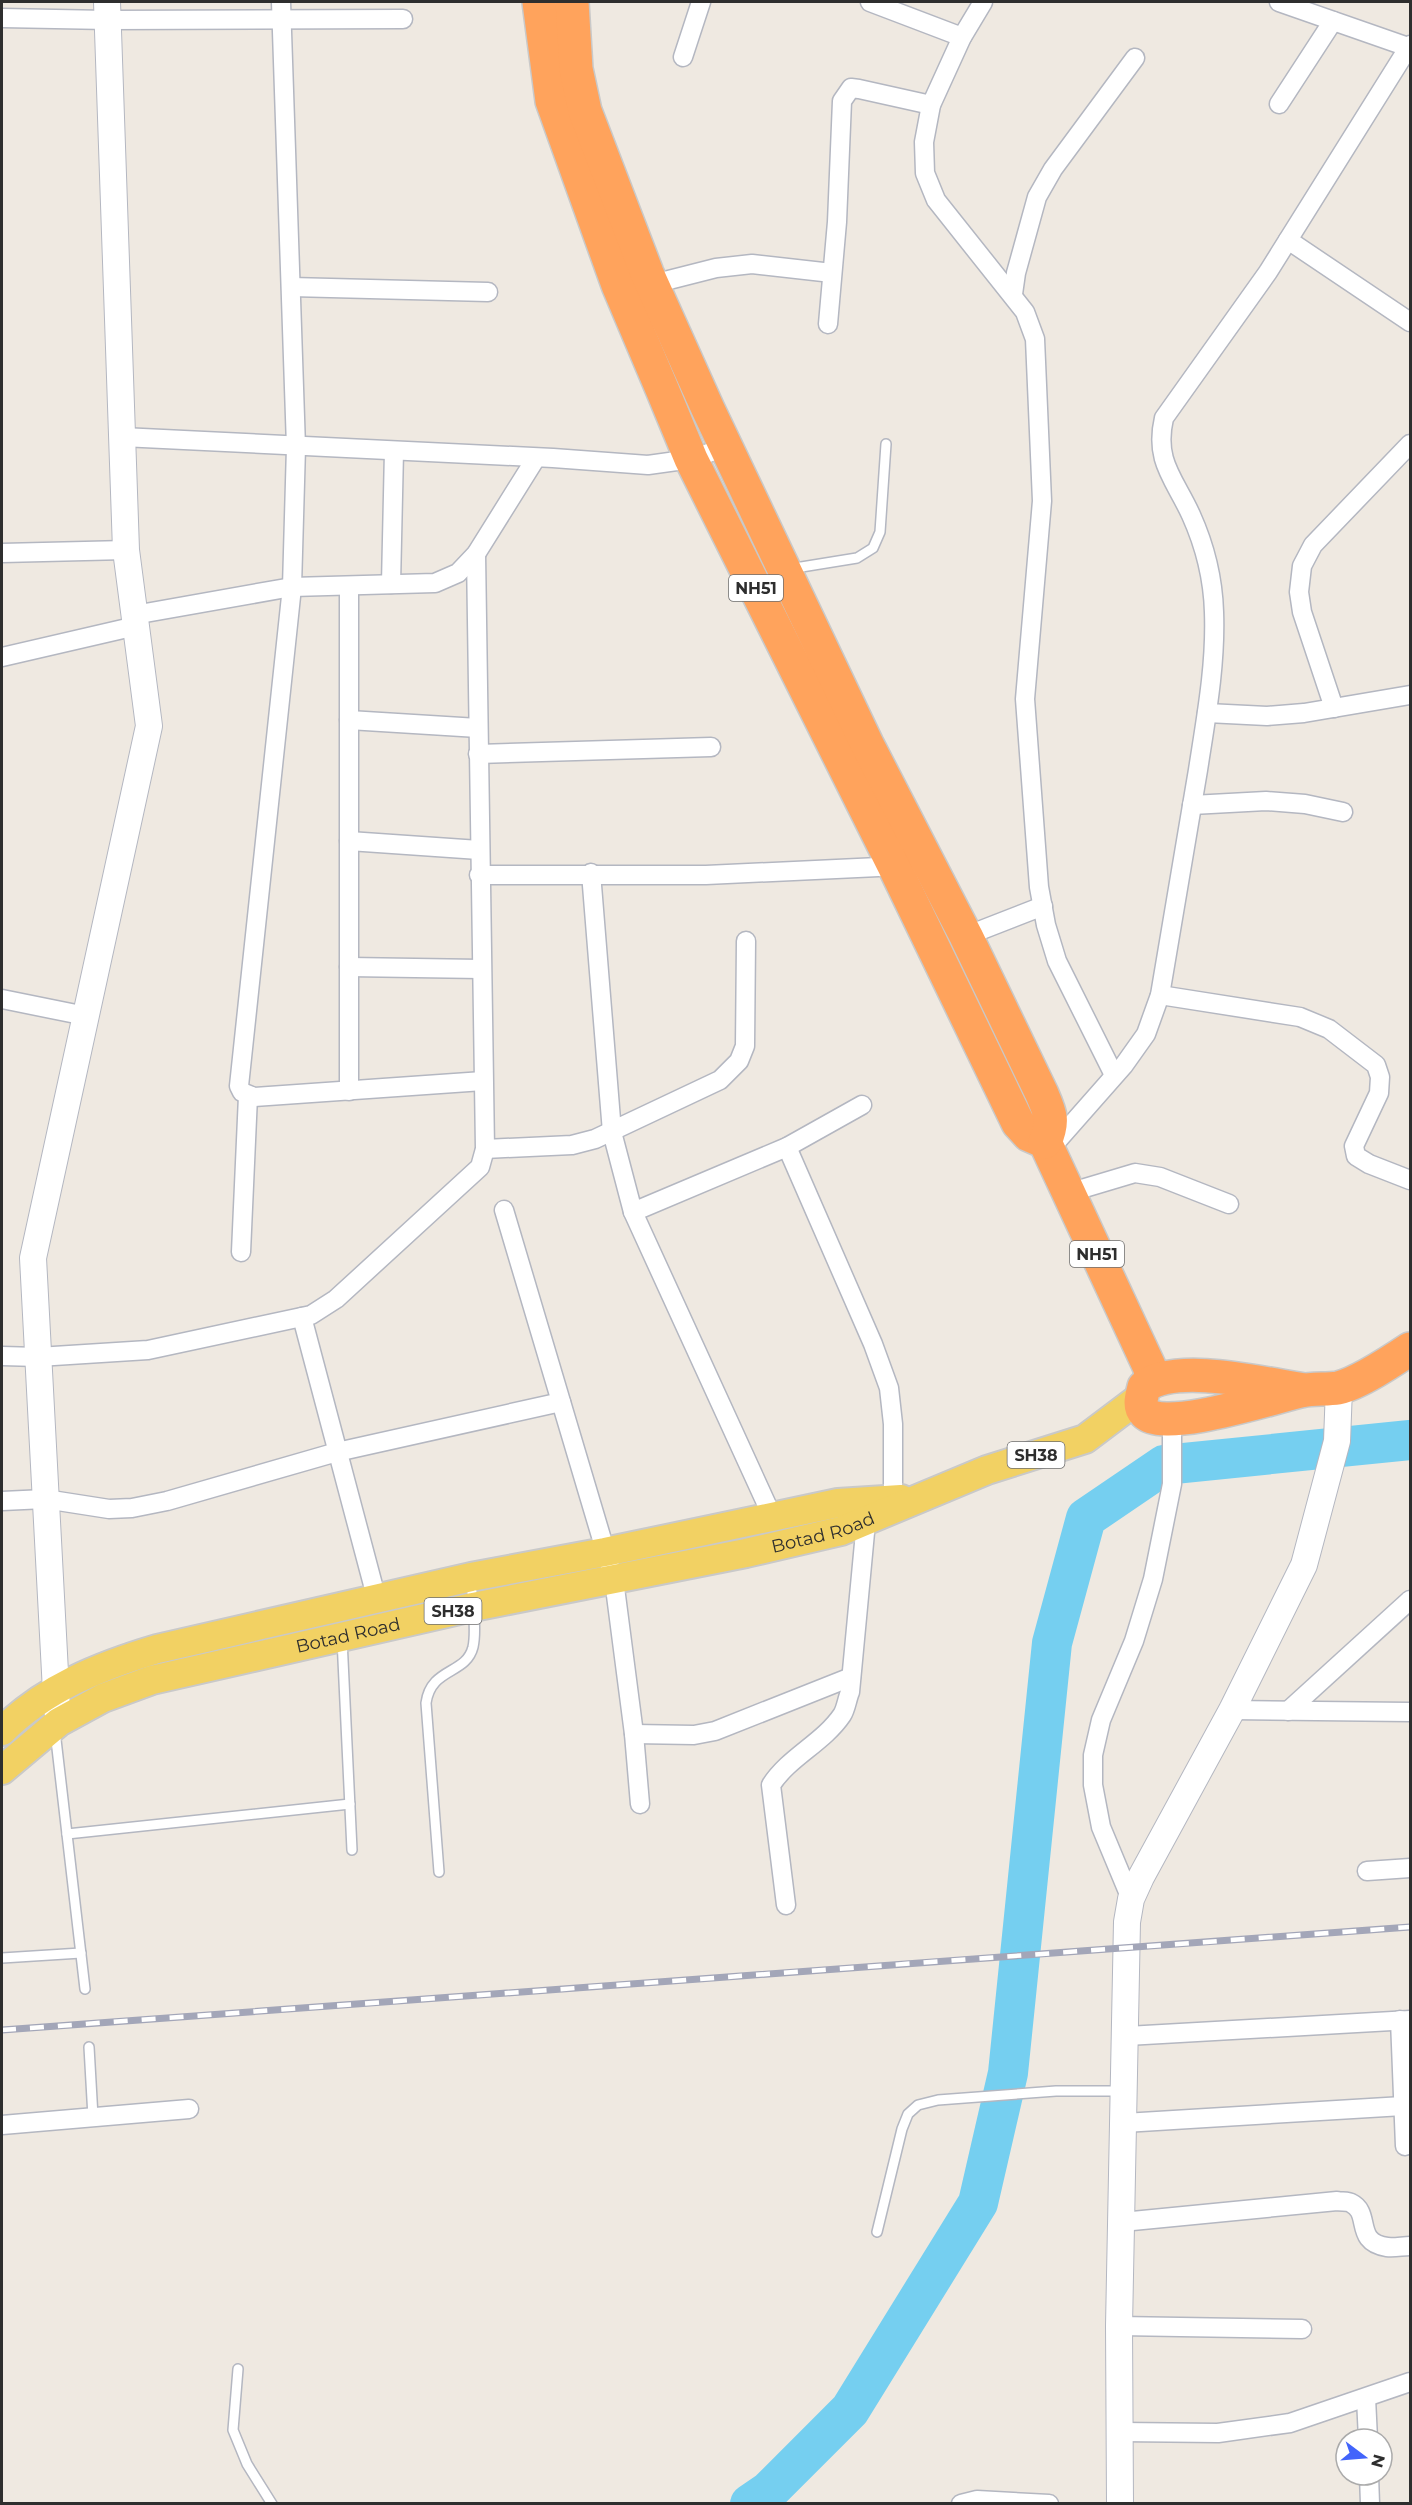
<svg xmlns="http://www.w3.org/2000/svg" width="1412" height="2505" font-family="Montserrat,sans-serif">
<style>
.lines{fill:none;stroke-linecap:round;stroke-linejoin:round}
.river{stroke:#75cff0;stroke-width:40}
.lane-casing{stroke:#b4b7c1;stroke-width:12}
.street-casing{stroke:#b4b7c1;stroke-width:21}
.secondary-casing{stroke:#b4b7c1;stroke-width:28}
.primary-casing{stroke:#c9c9c9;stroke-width:32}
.highway-casing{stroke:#c9c9c9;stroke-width:36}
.lane{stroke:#fff;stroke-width:9}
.street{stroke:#fff;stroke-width:18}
.secondary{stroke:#fff;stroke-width:26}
.primary{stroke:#f2d163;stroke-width:28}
.highway{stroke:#ffa35c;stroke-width:33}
.rail-casing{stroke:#a3a6b8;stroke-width:7}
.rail{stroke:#fff;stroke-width:4.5;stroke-dasharray:14;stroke-linecap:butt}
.labels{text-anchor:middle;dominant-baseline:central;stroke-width:6;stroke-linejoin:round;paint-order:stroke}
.shield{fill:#fff;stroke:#6d6d6d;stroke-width:1.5}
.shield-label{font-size:16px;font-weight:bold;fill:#2e2e2e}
.street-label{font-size:18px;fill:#2e2e2e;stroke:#fff}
</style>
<rect width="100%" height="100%" fill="#efe9e1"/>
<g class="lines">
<!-- river -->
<polyline class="river" points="750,2504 769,2491 850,2410 978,2203 1008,2073 1052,1643 1086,1518 1164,1465 1410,1440"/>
<defs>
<g id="lane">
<polyline points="789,569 857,558 873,548 880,532 886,444"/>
<polyline points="342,1639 352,1850"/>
<polyline points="55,1731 85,1989"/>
<polyline points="67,1834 350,1804"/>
<path d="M439,1872L426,1703C431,1667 466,1675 473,1647C477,1629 472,1599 471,1580"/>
<polyline points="2,1958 81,1953"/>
<polyline points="89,2047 93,2117"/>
<polyline points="877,2232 902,2129 908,2114 918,2105 938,2100 1056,2091 1123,2091"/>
<polyline points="238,2369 233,2430 247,2464 272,2504"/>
</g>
<g id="street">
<polyline points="281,2 296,447 292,587 239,1086 242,1092 254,1097 483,1081"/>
<polyline points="870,2 962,37"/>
<polyline points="983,2 962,37 931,105 924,142 925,173 936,200 1025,312 1035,339 1042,501 1025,699 1039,887 1046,925 1057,961 1114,1075"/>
<polyline points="1279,2 1408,47"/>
<polyline points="2,18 108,20 403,19"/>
<polyline points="683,57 701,2"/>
<polyline points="1279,104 1333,21"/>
<polyline points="1288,240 1410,322"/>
<polyline points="653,284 716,268 752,264 832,273"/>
<polyline points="291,287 488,292"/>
<polyline points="1013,294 1016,273 1037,197 1053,169 1135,58"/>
<polyline points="828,324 837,222 842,101 851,88 859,89 931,105"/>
<polyline points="122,437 553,458 648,465 691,459 726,447"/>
<polyline points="2,553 126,550"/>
<polyline points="391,584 394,451"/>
<polyline points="134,615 292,587 435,583 458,573 476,554 536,458"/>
<polyline points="2,657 136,626"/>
<polyline points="1334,708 1302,612 1299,592 1302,566 1313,545 1410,444"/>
<polyline points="1207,713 1267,716 1304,713 1410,695"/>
<polyline points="349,720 478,728"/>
<polyline points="478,754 711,747"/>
<polyline points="1192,805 1266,801 1305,804 1343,812"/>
<polyline points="349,841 479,850"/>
<polyline points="591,873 612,1132 633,1212 772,1516"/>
<polyline points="479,875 706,875 900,866"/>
<polyline points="966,936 1043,906"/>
<polyline points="349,967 481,969"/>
<polyline points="1160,995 1300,1017 1329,1029 1376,1065 1380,1077 1379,1093 1354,1146 1356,1156 1369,1164 1410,1180"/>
<polyline points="2,999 86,1016"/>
<polyline points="349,1091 349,586"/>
<polyline points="787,1147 873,1344 889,1388 893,1424 893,1499"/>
<polyline points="485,1149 572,1145 595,1139 720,1080 739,1061 745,1046 746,941"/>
<path d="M1050,1149L1124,1065L1146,1034L1160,995C1173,920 1186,845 1198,770C1206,718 1216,665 1214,612C1213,578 1205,546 1191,515C1174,478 1154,461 1164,418L1268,272L1410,45"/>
<polyline points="1068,1193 1135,1173 1160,1177 1229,1204"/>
<polyline points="504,1210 614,1580 634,1734 640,1804"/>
<polyline points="633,1212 787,1147 862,1105"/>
<polyline points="241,1252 248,1096"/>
<polyline points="302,1317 377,1600"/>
<polyline points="2,1356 38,1357 148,1350 311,1315 336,1299 480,1167 485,1149 476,554"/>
<polyline points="2,1501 45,1499 109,1509 132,1508 167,1501 337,1452 561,1402"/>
<polyline points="1232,1710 1410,1712"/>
<polyline points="1288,1711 1410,1600"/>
<polyline points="634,1734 694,1735 715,1731 851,1677"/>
<polyline points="1367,1871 1410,1868"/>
<polyline points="1131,1899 1101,1827 1093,1785 1093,1755 1101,1720 1134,1641 1153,1579 1172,1484 1172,1419"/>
<path d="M786,1905L771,1785C789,1757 823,1743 842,1715C846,1709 847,1699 850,1692L866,1522"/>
<polyline points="1400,2020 1405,2146"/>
<polyline points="1127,2036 1410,2020"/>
<polyline points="1124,2123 1403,2106"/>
<polyline points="2,2125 189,2109"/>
<path d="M1122,2222L1337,2201C1341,2202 1348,2201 1351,2203C1372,2213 1353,2242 1387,2247C1394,2248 1403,2246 1410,2246"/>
<polyline points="1119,2326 1302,2329"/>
<polyline points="1366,2398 1368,2439"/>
<polyline points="1120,2432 1218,2433 1290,2423 1410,2382"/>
<polyline points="1369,2475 1370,2504"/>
<polyline points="961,2504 977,2500 1049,2504"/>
</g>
<g id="secondary">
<polyline points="57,1710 33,1258 149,726 126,550 107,2"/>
<polyline points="1120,2504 1119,2326 1127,1922 1131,1899 1141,1877 1232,1710 1304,1565 1337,1441 1339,1388"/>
</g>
<g id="primary">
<path d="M2,1731C45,1688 100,1666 157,1649L471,1577L605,1552L838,1503L901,1499"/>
<path id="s1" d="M2,1770L59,1722L103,1698L152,1680L473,1607L746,1553L841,1531L987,1470L1085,1439L1142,1396"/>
</g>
<g id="highway">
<polyline points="539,2 552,101 618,285 662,389 691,459 894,866 1018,1123 1029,1135 1045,1142 1149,1366 1153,1380"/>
<path d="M572,2L576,69L585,111L647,273L708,409L867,744L966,936L1042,1094C1051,1115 1054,1121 1045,1142"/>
<path d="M1304,1390C1265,1384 1175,1362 1144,1387C1142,1396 1138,1406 1145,1413C1165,1433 1274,1397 1301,1391C1313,1388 1326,1390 1338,1388C1359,1383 1392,1361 1410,1349"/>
</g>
</defs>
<!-- lane casing -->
<use href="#lane" class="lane-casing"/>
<!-- street casing -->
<use href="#street" class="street-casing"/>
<!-- secondary casing -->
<use href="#secondary" class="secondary-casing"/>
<!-- primary casing -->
<use href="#primary" class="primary-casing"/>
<!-- highway casing -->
<use href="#highway" class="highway-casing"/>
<!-- lane -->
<use href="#lane" class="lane"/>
<!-- street -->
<use href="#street" class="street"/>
<!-- secondary -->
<use href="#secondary" class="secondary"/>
<!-- primary -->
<use href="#primary" class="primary"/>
<!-- highway -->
<use href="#highway" class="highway"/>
<defs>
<polyline id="rail" points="2,2030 1410,1927"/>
</defs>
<!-- rail casing -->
<use href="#rail" class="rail-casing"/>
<!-- rail -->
<use href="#rail" class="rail"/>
</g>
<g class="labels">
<!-- shield labels -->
<g class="shield">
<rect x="729" y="575" width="54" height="26" rx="4.5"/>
<rect x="1070" y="1241" width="54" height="26" rx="4.5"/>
<rect x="1007.5" y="1442" width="57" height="26" rx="4.5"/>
<rect x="424.5" y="1598" width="57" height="26" rx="4.5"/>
</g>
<g class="shield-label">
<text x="756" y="588">NH51</text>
<text x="1097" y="1254">NH51</text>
<text x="1036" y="1455">SH38</text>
<text x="453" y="1611">SH38</text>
</g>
<!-- street labels -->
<g class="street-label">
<text stroke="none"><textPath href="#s1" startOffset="864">Botad Road</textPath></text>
<text stroke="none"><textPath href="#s1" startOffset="378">Botad Road</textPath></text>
</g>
</g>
<!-- border -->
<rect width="1412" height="2505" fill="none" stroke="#2e2e2e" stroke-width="6"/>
<!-- north arrow -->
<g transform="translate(1364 2457) rotate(106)"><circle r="28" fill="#ffffff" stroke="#ababab" stroke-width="1.5"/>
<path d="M0-4.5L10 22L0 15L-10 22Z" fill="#4264fb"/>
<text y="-9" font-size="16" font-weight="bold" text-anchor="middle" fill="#2e2e2e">N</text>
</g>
</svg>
